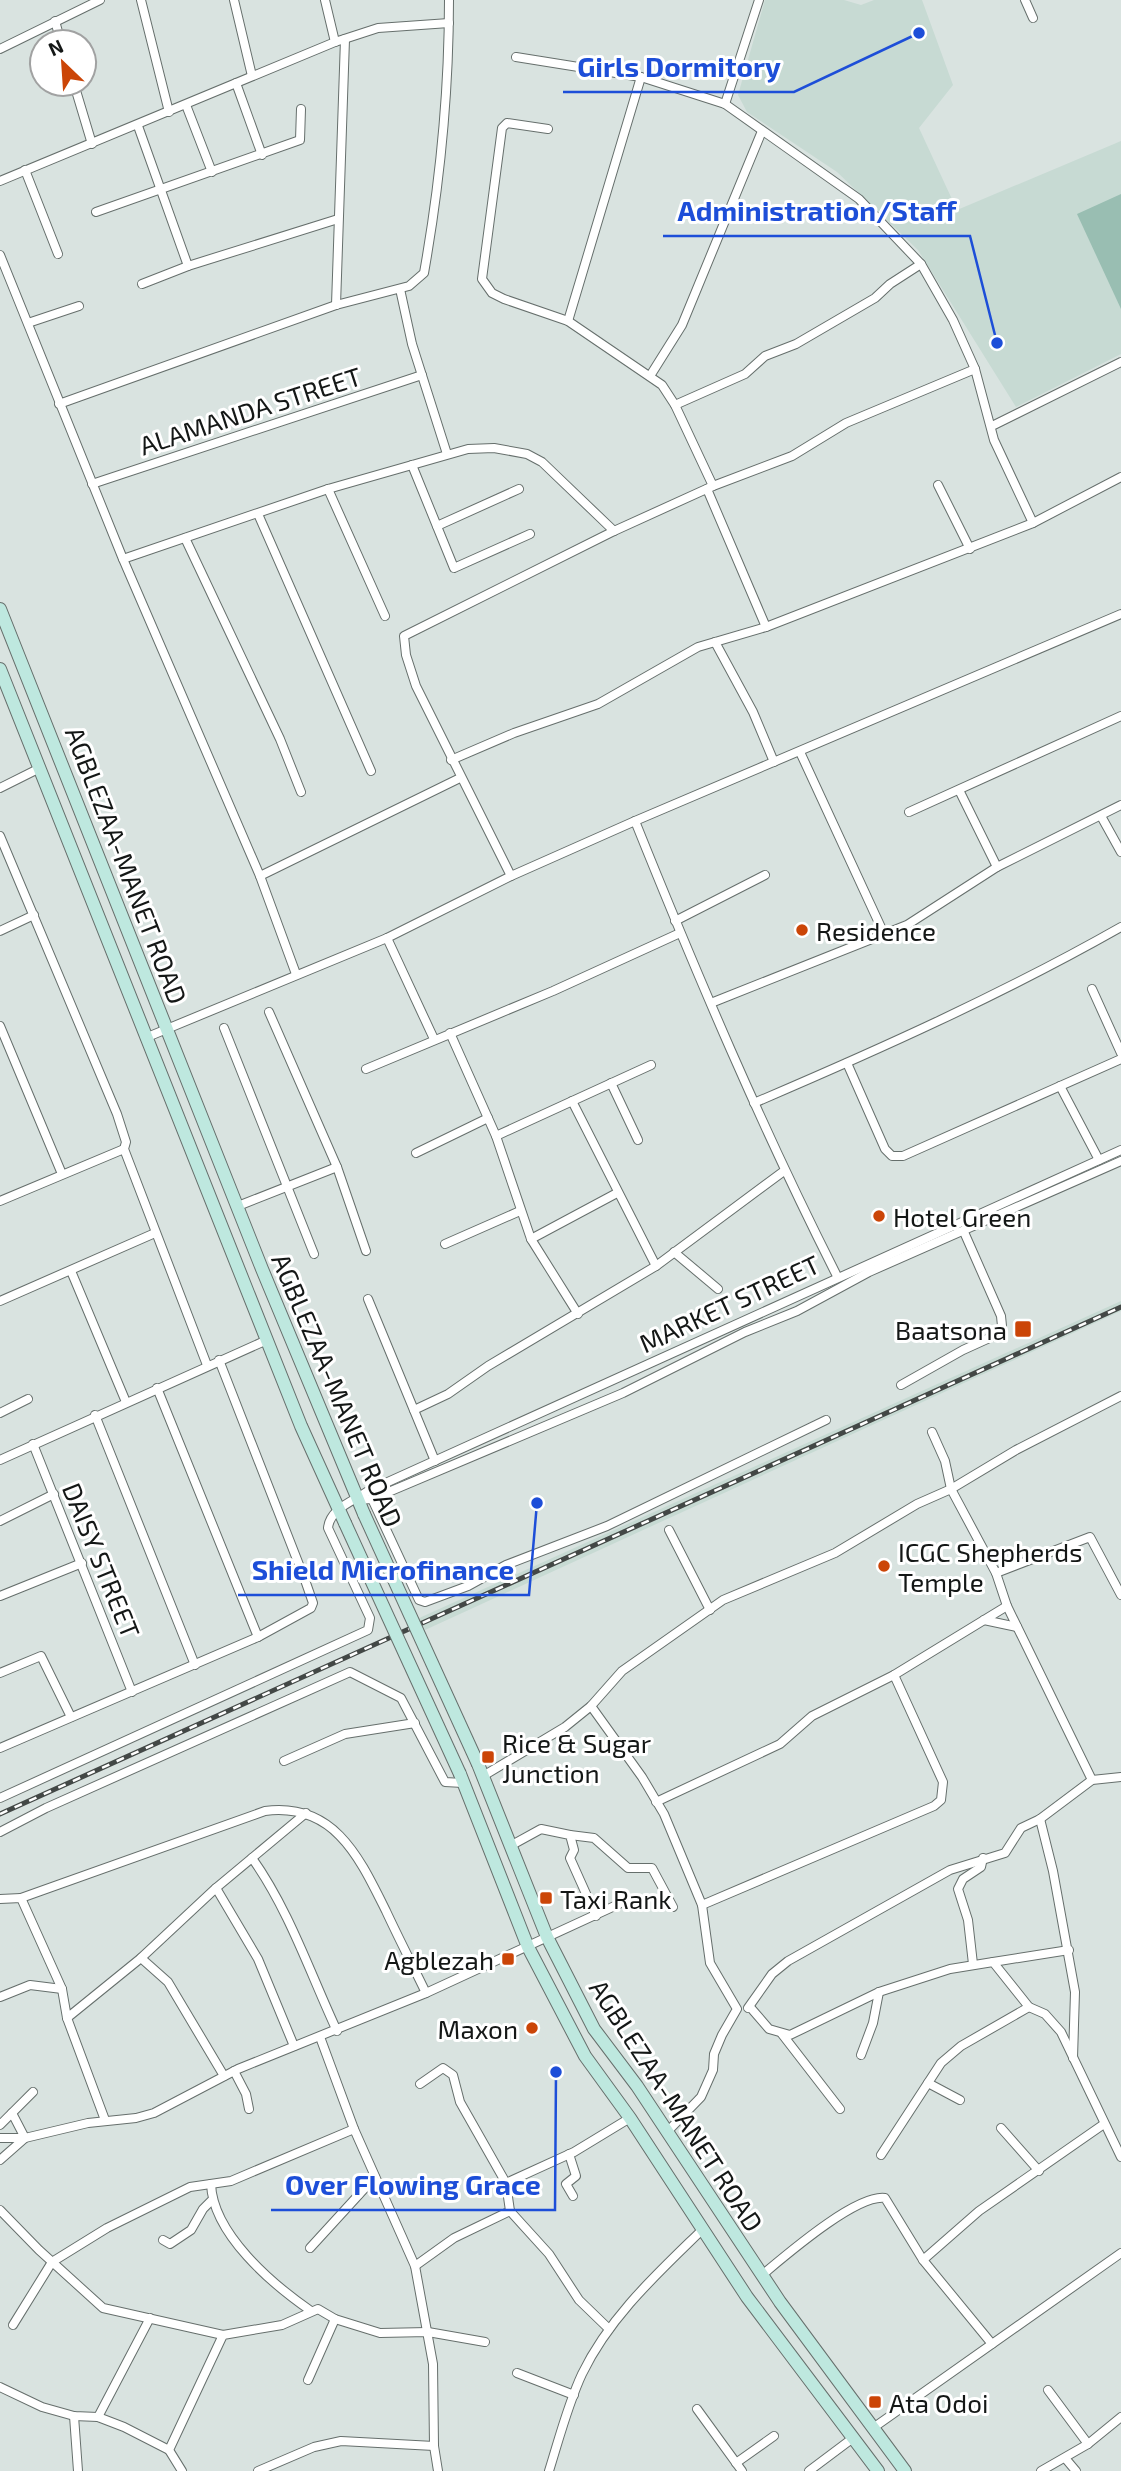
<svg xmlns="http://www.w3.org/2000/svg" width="1121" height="2471" font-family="'Exo 2',sans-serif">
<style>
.built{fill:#c7dad3}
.green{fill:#99beb2}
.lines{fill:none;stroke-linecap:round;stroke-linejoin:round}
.street-casing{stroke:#666f6c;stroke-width:10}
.secondary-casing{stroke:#666f6c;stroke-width:14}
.street{stroke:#fff;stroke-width:8}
.secondary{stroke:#bee8df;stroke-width:12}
.rail-casing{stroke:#434846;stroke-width:5}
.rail{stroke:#fff;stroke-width:2.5;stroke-dasharray:8;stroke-linecap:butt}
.secondary-bridge-casing{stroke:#666f6c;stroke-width:14;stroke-linecap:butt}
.secondary-bridge{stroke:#bee8df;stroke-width:12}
.poi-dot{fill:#cb4507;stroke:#fff;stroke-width:2.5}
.labels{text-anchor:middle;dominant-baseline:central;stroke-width:6;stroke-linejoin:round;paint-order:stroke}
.street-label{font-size:26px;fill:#141716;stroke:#fff}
.poi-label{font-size:26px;fill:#141716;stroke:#fff;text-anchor:start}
.leader{fill:none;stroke:#1d4ed8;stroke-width:2.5}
.callout-dot{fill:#1d4ed8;stroke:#fff;stroke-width:2.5}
.callout-label{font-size:28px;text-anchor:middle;font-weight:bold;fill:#1d4ed8;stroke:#fff;stroke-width:6;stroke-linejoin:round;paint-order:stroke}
</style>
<rect width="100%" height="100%" fill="#d9e3e0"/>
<!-- built -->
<g class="built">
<polygon points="765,0 844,0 861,5 874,0 922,0 953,85 919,128 957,210 1121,141 1121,354 1016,407 918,250 837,172 747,112 738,95"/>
<polygon points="1121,1301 1121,1311 425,1630 417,1619"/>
</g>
<!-- green -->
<polygon class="green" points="1121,194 1121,309 1077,214"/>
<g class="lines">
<defs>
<g id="street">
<polyline points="141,0 169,112"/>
<polyline points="234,0 252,76"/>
<polyline points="325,0 335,42"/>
<polyline points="1025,0 1033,18"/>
<polyline points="55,21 61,42"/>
<polyline points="0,49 100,0"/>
<polyline points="516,57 641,77 725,104 859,199 921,264 953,320 975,369 994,440 1033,523"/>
<polyline points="236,83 262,155"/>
<polyline points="74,84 92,144"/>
<polyline points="725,104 759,0"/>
<polyline points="186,105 212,172"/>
<polyline points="138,126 188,266 338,219"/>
<polyline points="548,129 507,123 502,128 482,279 492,293 504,299 568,321 662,385 675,405 713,486"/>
<polyline points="25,170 58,254"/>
<polyline points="0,181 335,42 378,28 449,23"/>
<polyline points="96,212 300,140 301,109"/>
<polyline points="0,255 123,559 260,876 296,974"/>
<polyline points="142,284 188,266"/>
<polyline points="400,289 412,344 447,454"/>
<polyline points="336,305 345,39"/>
<polyline points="568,321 641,77"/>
<polyline points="28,323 79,306"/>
<polyline points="650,376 682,325 762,131"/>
<path d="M59,404L336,305L409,286L424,273C440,183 449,91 449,0"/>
<polyline points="675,405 745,374 765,356 796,344 875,298 890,284 921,264"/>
<polyline points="992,426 1121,362"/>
<polyline points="412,465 454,568 530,534"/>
<polyline points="92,484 422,375"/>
<polyline points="938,485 970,549"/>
<polyline points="328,489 385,616"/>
<polyline points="707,489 766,627"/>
<polyline points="258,514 371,771"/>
<polyline points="437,526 519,489"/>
<polyline points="185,538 280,739 301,792"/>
<polyline points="123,559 328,489 468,449 494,448 527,454 542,462 614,531"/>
<polyline points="715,642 753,712 774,762"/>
<polyline points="800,752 885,936"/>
<polyline points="451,760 514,733 598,704 698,647 766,627 1033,523 1121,477"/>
<polyline points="0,788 40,768"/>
<polyline points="959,790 997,867"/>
<polyline points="909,812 1121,716"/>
<polyline points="1101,816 1121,852"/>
<path d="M635,821C697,975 762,1128 837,1276"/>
<polyline points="0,836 117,1114 126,1142 124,1149 207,1365"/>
<polyline points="260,876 460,778"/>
<polyline points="511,876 416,686 406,655 404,636 614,531 713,486 792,456 846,423 975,369"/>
<polyline points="675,921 765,875"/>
<polyline points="0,931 34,915"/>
<polyline points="387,938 434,1039"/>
<polyline points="1092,989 1121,1053"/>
<polyline points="711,1003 907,925 997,867 1121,805"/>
<polyline points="269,1012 337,1167 366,1251"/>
<polyline points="0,1026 62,1174"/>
<polyline points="224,1028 314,1254"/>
<polyline points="450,1033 496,1136 531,1239 578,1314"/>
<polyline points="145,1038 387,938 511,876 635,821 1121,614"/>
<polyline points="847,1063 885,1149 892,1156 903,1156 1121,1059"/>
<polyline points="366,1069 553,991 680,933"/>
<polyline points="611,1083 638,1140"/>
<polyline points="1060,1086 1099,1160"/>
<polyline points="572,1101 656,1266"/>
<path d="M754,1103C878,1050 1003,994 1121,927"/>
<polyline points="496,1136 651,1065"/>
<polyline points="416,1153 488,1118"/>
<polyline points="0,1201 124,1149"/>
<polyline points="238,1206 337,1167"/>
<polyline points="531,1239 617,1193"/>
<polyline points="445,1244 520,1211"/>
<polyline points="674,1252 718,1289"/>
<polyline points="71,1271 126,1402"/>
<polyline points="368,1299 435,1461"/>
<polyline points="0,1301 155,1233"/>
<polyline points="901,1385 963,1350 996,1335 1002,1326 1001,1316 964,1232"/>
<polyline points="157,1388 258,1637"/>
<polyline points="414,1410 448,1394 488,1366 656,1266 784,1171"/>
<polyline points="0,1413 28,1399"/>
<polyline points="95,1415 195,1665"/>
<polyline points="932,1432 945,1461 951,1489 996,1573 1007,1606 1092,1780"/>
<polyline points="33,1444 132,1692"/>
<polyline points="0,1460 267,1340"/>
<polyline points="372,1499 419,1600 425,1602 468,1586 506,1565 607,1526 826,1420"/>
<polyline points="356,1500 372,1499 623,1393 745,1332 797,1311 869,1272 1121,1161"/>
<polyline points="0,1521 54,1494"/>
<polyline points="669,1530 710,1610"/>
<polyline points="996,1573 1090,1537 1121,1595"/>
<polyline points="0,1596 82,1563"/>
<polyline points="984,1620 1017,1627"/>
<polyline points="0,1673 41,1656 71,1717"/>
<polyline points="591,1706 642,1777 664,1814 702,1905 710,1963 737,2009 722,2035 714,2054 713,2070 701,2097 667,2132"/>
<polyline points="0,1748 258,1637 311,1608 313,1603 305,1580 219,1360"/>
<polyline points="284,1761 345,1734 415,1723"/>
<polyline points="483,1776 565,1727 591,1706 622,1671 723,1600 835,1553 917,1504 951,1489 1016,1450 1121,1396"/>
<path d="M0,1798L368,1630L370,1618L328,1528C330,1508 354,1501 368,1491L1121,1150"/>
<polyline points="656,1802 780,1744 812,1716 894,1675 1007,1606"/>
<polyline points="1040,1819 1053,1871 1075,1992 1073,2058"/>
<polyline points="0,1832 46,1808 350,1672 401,1698 445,1782 463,1783"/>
<polyline points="570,1835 594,1838 628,1868 652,1868 673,1907"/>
<polyline points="510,1846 541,1829 570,1835 574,1850 570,1858 596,1916"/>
<path d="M252,1858C289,1910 310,1973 337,2031"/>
<polyline points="216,1888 258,1959 294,2046"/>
<path d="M21,1898L265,1811C335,1802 360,1859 386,1911C399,1939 413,1966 426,1993"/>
<polyline points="0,1899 21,1898 62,1989 67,2018 141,1958 168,1982 224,2076"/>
<polyline points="702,1905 934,1806 941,1800 943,1782 894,1675"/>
<polyline points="141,1958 216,1888 306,1813"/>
<polyline points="993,1962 1069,1950"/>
<polyline points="973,1964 968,1920 958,1889 963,1879 981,1867 983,1858"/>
<polyline points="0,1997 30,1985 62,1989"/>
<polyline points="750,2007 769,2029 790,2035 879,1992 950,1969 993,1962 1029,2007 1045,2014 1061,2032 1121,2157"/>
<polyline points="748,2008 772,1974 788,1961 950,1870 1005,1853 1021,1828 1040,1819 1092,1780 1121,1777"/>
<polyline points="67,2018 105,2120"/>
<polyline points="782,2034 840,2109"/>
<polyline points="320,2037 354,2129 415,2266 433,2364 434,2446 438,2471"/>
<polyline points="861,2055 873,2023 879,1992"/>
<polyline points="234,2071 246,2094 249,2109"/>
<polyline points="928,2083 960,2100"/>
<polyline points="420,2084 443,2068 453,2075 460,2102 506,2183"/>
<polyline points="0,2125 33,2092"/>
<polyline points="1001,2128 1039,2171"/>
<polyline points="0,2138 25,2138 88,2123 136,2118 154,2113 238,2069 426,1993 619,1904"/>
<polyline points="569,2154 576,2176 566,2184 573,2196"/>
<polyline points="881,2155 941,2063 961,2046 1029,2007"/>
<polyline points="0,2160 25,2138 12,2113"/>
<path d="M211,2184C213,2234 272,2284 311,2311"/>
<polyline points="0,2210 39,2250 103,2308 223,2335"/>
<polyline points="510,2211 549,2254 579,2300 609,2329"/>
<polyline points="163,2240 170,2244 191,2230 203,2209 211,2201"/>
<polyline points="310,2248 375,2177"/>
<polyline points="923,2260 979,2211 1104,2124"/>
<polyline points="415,2266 454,2238 510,2211 506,2183 574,2152 630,2118"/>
<path d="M762,2275C785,2256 856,2194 885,2198L923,2260L992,2344"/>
<polyline points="13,2325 52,2262 107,2228 190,2187 231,2181 354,2129"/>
<polyline points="517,2373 574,2395"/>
<polyline points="308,2380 335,2319"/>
<polyline points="0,2387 42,2407 74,2416 98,2417 124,2427 169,2450"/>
<polyline points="1048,2390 1088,2444"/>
<polyline points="697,2409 742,2471"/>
<polyline points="74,2416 78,2471"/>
<polyline points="98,2417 150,2318"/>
<polyline points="873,2428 1121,2253"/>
<polyline points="1065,2458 1076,2471"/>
<polyline points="736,2463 774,2436"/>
<polyline points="182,2471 169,2450 223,2335 282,2325 318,2309 335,2319 380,2333 428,2332 485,2342"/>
<polyline points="258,2471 314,2447 341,2441 434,2446"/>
<path d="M549,2471C559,2439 568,2404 582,2374C610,2316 658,2273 703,2229"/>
<polyline points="809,2471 853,2438"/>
<polyline points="1041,2471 1088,2444 1121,2417"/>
</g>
<g id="secondary">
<polyline points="0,609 262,1269 364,1514"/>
<polyline points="0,669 301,1426 345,1523"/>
<polyline points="478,1764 547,1937 594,2029 637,2086 780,2302 905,2471"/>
<polyline points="460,1774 528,1947 585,2056 630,2118 747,2297 878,2471"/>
</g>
</defs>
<!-- street casing -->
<use href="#street" class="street-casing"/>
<!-- secondary casing -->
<use href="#secondary" class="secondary-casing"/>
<!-- street -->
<use href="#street" class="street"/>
<!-- secondary -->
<use href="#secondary" class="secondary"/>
<defs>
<polyline id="rail" points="0,1814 1121,1307"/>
</defs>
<!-- rail casing -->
<use href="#rail" class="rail-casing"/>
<!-- rail -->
<use href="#rail" class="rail"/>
<defs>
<g id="secondary-bridge">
<polyline points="364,1514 478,1764"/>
<polyline points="345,1523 460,1774"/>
</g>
</defs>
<!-- secondary-bridge casing -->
<use href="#secondary-bridge" class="secondary-bridge-casing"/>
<!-- secondary-bridge -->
<use href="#secondary-bridge" class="secondary-bridge"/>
</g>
<!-- markers -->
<g class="poi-dot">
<circle cx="802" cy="930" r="7"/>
<circle cx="879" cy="1216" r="7"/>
<rect x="1014" y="1320" width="18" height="18" rx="3.5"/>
<circle cx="884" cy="1566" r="7"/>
<rect x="481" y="1750" width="14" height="14" rx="3.5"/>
<rect x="539" y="1891" width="14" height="14" rx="3.5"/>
<rect x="501" y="1952" width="14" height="14" rx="3.5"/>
<circle cx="532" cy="2028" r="7"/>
<rect x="868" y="2395" width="14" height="14" rx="3.5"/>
</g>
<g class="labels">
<!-- street labels -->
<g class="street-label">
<text transform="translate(250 410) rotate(-18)">ALAMANDA STREET</text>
<text transform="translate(127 865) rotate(69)">AGBLEZAA-MANET ROAD</text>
<text transform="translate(729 1303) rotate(-25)">MARKET STREET</text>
<text transform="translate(338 1390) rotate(67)">AGBLEZAA-MANET ROAD</text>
<text transform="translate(102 1560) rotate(68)">DAISY STREET</text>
<text transform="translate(677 2105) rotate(57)">AGBLEZAA-MANET ROAD</text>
</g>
<!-- poi labels -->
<g class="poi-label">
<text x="816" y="930">Residence</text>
<text x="893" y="1216">Hotel Green</text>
<text x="1007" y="1329" text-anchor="end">Baatsona</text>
<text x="898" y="1551">ICGC Shepherds<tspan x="898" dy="30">Temple</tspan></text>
<text x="502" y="1742">Rice &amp; Sugar<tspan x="502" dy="30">Junction</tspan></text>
<text x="560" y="1898">Taxi Rank</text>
<text x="494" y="1959" text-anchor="end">Agblezah</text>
<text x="518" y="2028" text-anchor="end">Maxon</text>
<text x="889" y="2402">Ata Odoi</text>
</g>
</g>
<!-- callouts -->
<path class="leader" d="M919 33L794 92H563M997 343L970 236H663M537 1503L529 1595H238M556 2072L555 2210H271"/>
<g class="callout-dot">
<circle cx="919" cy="33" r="7"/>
<circle cx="997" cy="343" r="7"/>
<circle cx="537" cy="1503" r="7"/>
<circle cx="556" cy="2072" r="7"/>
</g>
<g class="callout-label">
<text x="679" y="77">Girls Dormitory</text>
<text x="817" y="221">Administration/Staff</text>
<text x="383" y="1580">Shield Microfinance</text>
<text x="413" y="2195">Over Flowing Grace</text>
</g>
<!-- north arrow -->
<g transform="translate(63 63) rotate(335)"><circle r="33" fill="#ffffff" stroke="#a1a2a2" stroke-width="2"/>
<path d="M0-5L12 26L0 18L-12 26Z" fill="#cb4507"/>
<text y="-10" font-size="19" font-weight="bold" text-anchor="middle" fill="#141716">N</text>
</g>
</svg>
